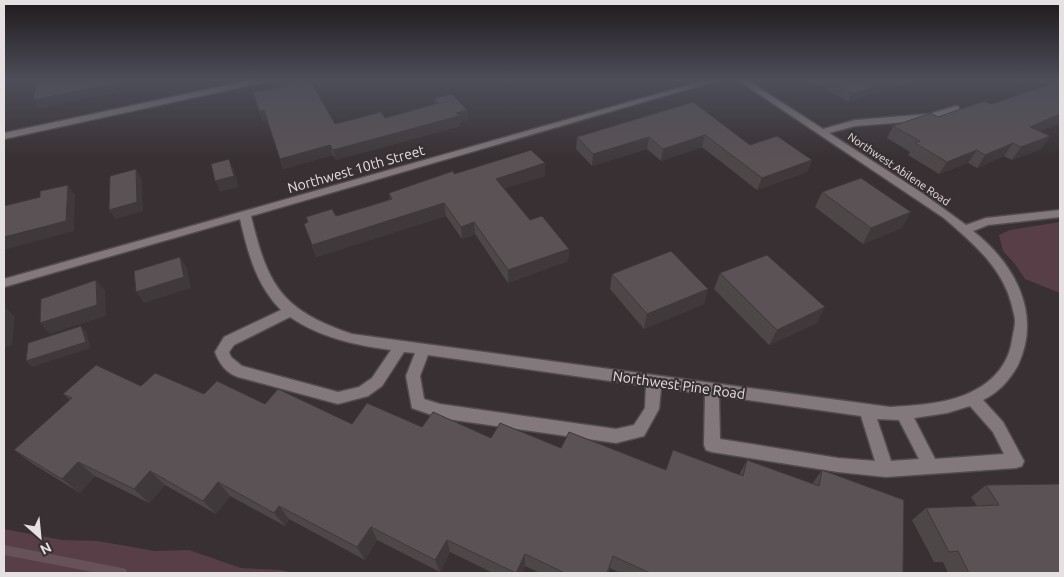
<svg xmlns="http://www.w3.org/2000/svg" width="1064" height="577" font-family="Ubuntu,sans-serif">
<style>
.green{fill:#583e46}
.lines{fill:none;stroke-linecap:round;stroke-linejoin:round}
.stream{fill:#685259;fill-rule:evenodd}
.minor-casing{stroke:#524c4e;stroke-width:3}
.minor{fill:#83797c;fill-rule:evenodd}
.wall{fill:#4d4748}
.shaded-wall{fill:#3f393b}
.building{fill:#5a5254;stroke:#3f393b}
.labels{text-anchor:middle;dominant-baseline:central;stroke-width:4.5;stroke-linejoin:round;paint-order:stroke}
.far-street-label{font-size:11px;fill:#e5e0e1;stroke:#383032}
.street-label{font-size:14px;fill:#e5e0e1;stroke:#383032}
</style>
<rect width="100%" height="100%" fill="#383032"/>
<!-- green -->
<g class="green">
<polygon points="1060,222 1060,293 1025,279 1015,264 1003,251 999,235 1010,230"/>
<polygon points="4,529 62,540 98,541 155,551 189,550 241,568 280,570 294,573 4,573"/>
</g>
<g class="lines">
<!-- stream -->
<polygon class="stream" points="4,545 122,568 126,569 127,573 98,573 4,555"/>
<defs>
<g id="minor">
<polygon points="251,80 265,80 261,83 4,139 4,133"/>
<path d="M707,80H719L251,216C268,287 282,310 352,334L890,407C918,405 950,404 975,390C995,380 1009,362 1012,340C1013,334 1015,327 1015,321C1015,316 1013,311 1012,306C1003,268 973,243 944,218L738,80H747L823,129L855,120L929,114L956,106L959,107V111L930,120L855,126L829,133L922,193L966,225L986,218L1060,210V217L988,225L973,231C1015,264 1042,314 1018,365C1010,380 998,393 983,400L1003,422L1024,461L1022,466L1016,468L886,477L838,472L712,452L706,450L704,445L705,394L661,388L659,409L644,436L616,443L440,418L412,408L406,376L415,353L404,352L382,386L368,396L338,404L238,377C226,373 219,363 215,352L224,337L281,310C256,285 248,253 240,219L4,287V279ZM290,317C321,338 355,345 391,350L372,378L359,387L338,392L242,366L231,357L229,352L234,345ZM428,355L646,386L645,408L634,425L616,429L440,404L424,399L420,376ZM719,396L861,416L875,461L838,458L720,439ZM970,406L993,432L1004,454L935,459L914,418L947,413ZM877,419L899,420L919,459L891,461Z"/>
</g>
</defs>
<!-- minor casing -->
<use href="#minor" class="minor-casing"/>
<!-- minor -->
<use href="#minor" class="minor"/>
</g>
<!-- wall -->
<g class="wall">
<polygon points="811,80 914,80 848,102"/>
<polygon points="1060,81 1060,123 1040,131 1050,136 1041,149 1012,160 1004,156 977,168 968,163 939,174 908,155 910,152 887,138 893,126 938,117 991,104"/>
<polygon points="434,98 467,110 468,120 460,122 460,126 336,160 333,155 283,169 267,120 262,121 259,111 335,124 385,118 435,104"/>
<polygon points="693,102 750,145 812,160 807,172 757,190 702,147 661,161 647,149 592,166 576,149 577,137"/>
<polygon points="454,174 545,176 504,188 530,220 569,249 568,261 508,283 475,234 462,239 446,216 316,257 304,224 336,216 376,204 390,199 389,193"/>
<polygon points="822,192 902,228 863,244 815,207"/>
<polygon points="720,273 817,323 769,345 714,289"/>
<polygon points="612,274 708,289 704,304 644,329 610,289"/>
<polygon points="141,386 204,394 265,404 352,424 422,427 561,448 666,469 673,450 739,475 747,460 812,484 822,470 903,573 620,573 610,568 608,573 540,573 525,566 522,573 493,573 450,552 440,572 377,540 365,560 289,519 285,526 230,496 216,514 165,485 149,503 95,476 80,493 33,464 14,450 70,400 63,394"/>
<polygon points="986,485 1060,573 948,573 943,562 934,562 912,520 926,508 977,506 971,497"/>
</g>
<!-- shaded-wall -->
<g class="shaded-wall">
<polygon points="112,80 116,80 117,92 39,109 33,100"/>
<polygon points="895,80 914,80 848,102 852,94"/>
<polygon points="264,110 267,120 262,121 259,111"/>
<polygon points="467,110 468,120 460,122 460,126 336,160 333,150"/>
<polygon points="1060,114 1060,123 1022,139 1030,127"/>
<polygon points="705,135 702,147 661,161 663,149"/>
<polygon points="1050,136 1041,149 1012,160 1021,147"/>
<polygon points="649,137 647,149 592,166 593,154"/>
<polygon points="1013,143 1004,156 977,168 985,155"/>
<polygon points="330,145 333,155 283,169 280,159"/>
<polygon points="977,150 968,163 939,174 947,162"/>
<polygon points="229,159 234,170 239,187 220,192 215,181"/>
<polygon points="812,160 807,172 757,190 762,178"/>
<polygon points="545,163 545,176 497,191 496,179"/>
<polygon points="136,169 142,179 143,211 115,219 109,210"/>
<polygon points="68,185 75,195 74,231 4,250 4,237"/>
<polygon points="444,203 446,216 316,257 312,245"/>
<polygon points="911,212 902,228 863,244 871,228"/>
<polygon points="474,222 475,234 462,239 461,227"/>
<polygon points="569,249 568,261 508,283 508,270"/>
<polygon points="180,257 187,268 191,288 144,303 136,292"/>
<polygon points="96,280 105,290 106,316 50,334 40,323"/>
<polygon points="708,289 704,304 644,329 647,314"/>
<polygon points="4,306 15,317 12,345 4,348"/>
<polygon points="825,307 817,323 769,345 777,330"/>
<polygon points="81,326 86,332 91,348 32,367 26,361"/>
<polygon points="78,462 95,476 80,493 62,479"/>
<polygon points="150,471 165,485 149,503 134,489"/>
<polygon points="218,482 230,496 216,514 203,501"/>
<polygon points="279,506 289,519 285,526 274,513"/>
<polygon points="371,527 377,540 365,560 357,547"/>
<polygon points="447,540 450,552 440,572 435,560"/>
<polygon points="525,554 525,566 522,573 516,573"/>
</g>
<!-- building -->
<g class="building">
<polygon points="37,80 112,80 113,84 33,100"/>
<polygon points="310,80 335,124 381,112 385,118 438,103 434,98 452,94 467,110 456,113 459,116 333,150 330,145 280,159 264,110 259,111 253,92"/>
<polygon points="827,80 895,80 852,94"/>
<polygon points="1060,81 1060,114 1030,127 1050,136 1021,147 1013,143 985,155 977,150 947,162 915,143 920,141 893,126 931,113 938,117 984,101 991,104"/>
<polygon points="693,102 750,145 777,136 812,160 762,178 705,135 663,149 649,137 593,154 577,137"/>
<polygon points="531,150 545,163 496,179 530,220 542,216 569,249 508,270 474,222 461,227 444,203 312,245 304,224 308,222 306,217 332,209 336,216 376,204 392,199 389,193 453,171 454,174"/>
<polygon points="229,159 234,176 215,181 211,164"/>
<polygon points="136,169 137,202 109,210 110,176"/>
<polygon points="861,178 911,212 871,228 822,192"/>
<polygon points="68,185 66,221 4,237 4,206 40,197 40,191"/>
<polygon points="671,251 708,289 647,314 612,274"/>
<polygon points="767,255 825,307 777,330 720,273"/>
<polygon points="180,257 184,277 136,292 134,271"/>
<polygon points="96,280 97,305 40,323 41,299"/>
<polygon points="81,326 86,342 26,361 28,343"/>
<polygon points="96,365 141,386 155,373 204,394 217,381 265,404 278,389 352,424 367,403 422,427 433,412 491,438 500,423 561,448 569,432 666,470 673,450 743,476 747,460 819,486 822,470 904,500 903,573 650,573 613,556 607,573 565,573 525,554 516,573 447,540 435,560 371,527 357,547 279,506 274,513 218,482 203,501 150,471 134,489 78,462 62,479 14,450 72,398 63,394"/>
<polygon points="1060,484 1060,573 969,573 958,551 949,552 926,508 999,505 986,485"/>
</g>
<!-- sky -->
<linearGradient id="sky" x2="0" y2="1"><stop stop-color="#1f1a1c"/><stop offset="0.5" stop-color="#4d4e5a"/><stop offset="1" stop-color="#4d4e5a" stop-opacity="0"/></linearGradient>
<rect width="1064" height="160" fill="url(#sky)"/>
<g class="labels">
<!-- far-street labels -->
<g class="far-street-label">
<text transform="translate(899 169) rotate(34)">Northwest Abilene Road</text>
</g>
<!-- street labels -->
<g class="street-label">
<text transform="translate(356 169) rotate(-16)">Northwest 10th Street</text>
<text transform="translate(679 385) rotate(8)">Northwest Pine Road</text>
</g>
</g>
<!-- border -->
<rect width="1064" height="577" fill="none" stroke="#e5e0e1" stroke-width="10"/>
<!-- north arrow -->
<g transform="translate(40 537) rotate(153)" stroke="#383032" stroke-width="4" paint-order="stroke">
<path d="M0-4L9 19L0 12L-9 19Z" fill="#e5e0e1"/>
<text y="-8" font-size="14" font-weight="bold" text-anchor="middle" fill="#e5e0e1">N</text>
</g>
</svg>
